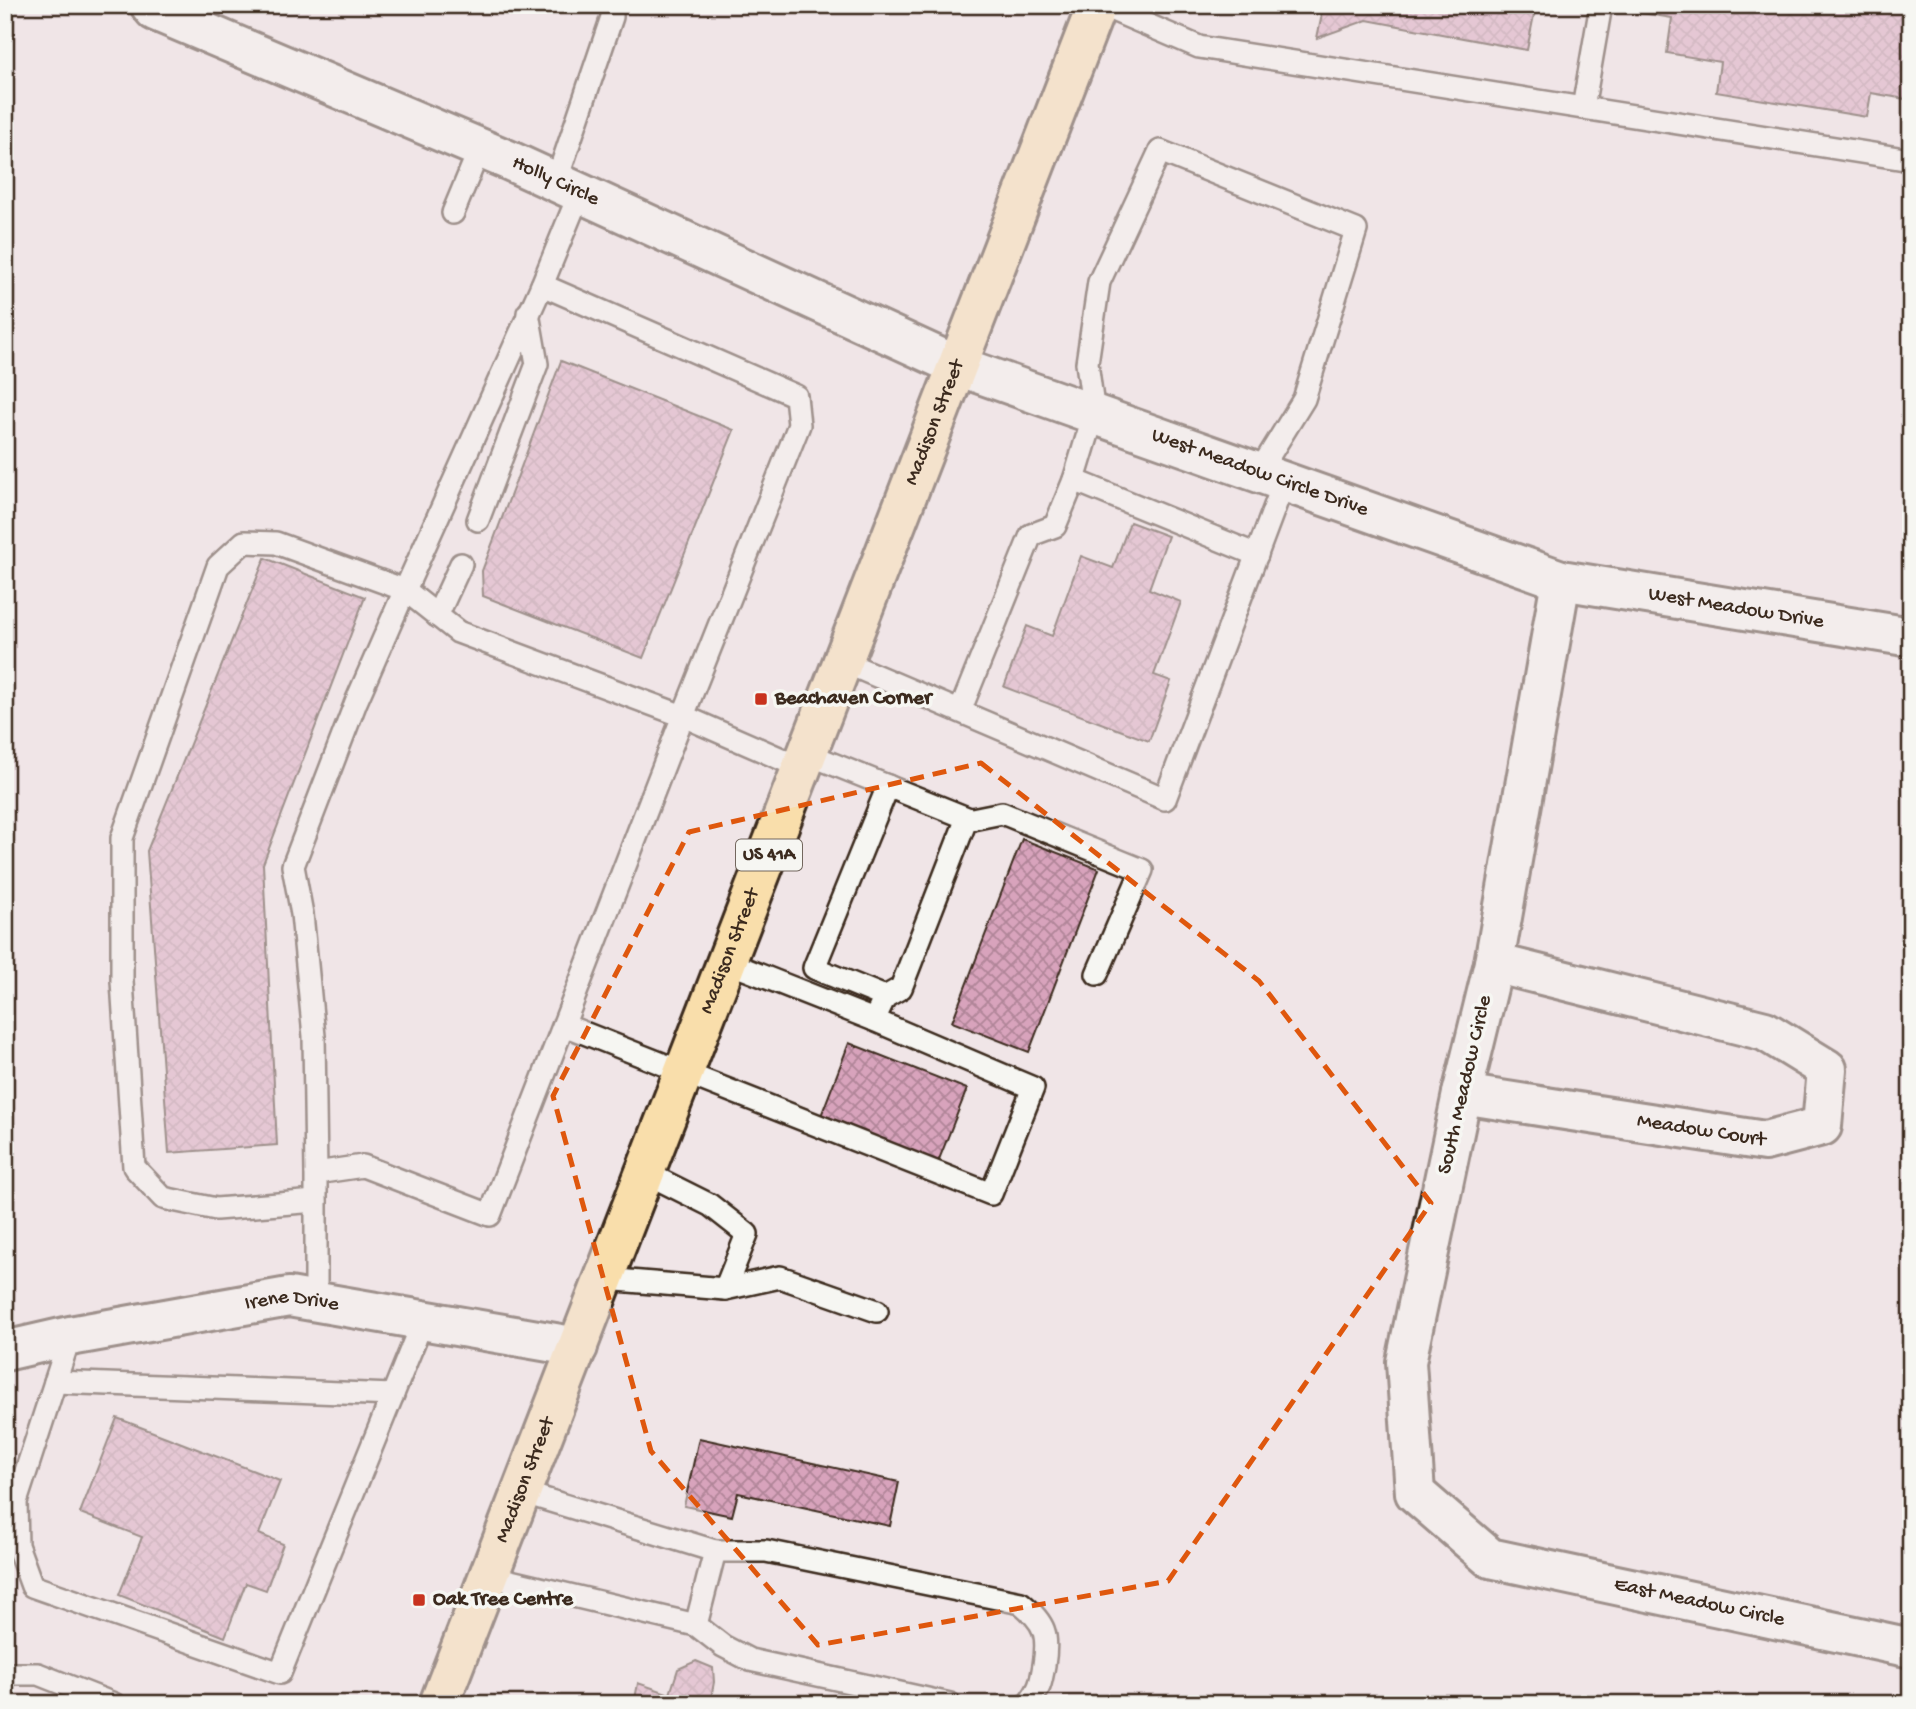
<svg xmlns="http://www.w3.org/2000/svg" width="1916" height="1709" font-family="'Gochi Hand',sans-serif">
<style>
.building{fill:url(#building-cross-hatch);stroke:#3b2a1e;stroke-width:2}
.lines{fill:none;stroke-linecap:round;stroke-linejoin:round}
.lane-casing{stroke:#3b2a1e;stroke-width:26}
.street-casing{stroke:#3b2a1e;stroke-width:44}
.primary-casing{stroke:#3b2a1e;stroke-width:44}
.lane{stroke:#f6f6f2;stroke-width:21}
.street{stroke:#f6f6f2;stroke-width:38}
.primary{stroke:#f9deab;stroke-width:38}
.marked{fill:none;stroke:#df570d;stroke-width:5;stroke-dasharray:14 9;stroke-linejoin:round}
.poi-dot{fill:#c8321e;stroke:#f6f6f2;stroke-width:2.5}
.labels{text-anchor:middle;dominant-baseline:central;stroke-width:7;stroke-linejoin:round;paint-order:stroke}
.shield{fill:#f6f6f2;stroke:#73675e;stroke-width:2}
.shield-label{font-size:19px;font-weight:bold;fill:#3b2a1e}
.street-label{font-size:21px;fill:#3b2a1e;stroke:#f6f6f2}
.poi-label{font-size:21px;font-weight:bold;fill:#3b2a1e;stroke:#f6f6f2;text-anchor:start}
</style>
<defs>
<pattern id="building-cross-hatch" width="8" height="8" patternUnits="userSpaceOnUse" patternTransform="scale(1.75)"><rect width="8" height="8" fill="#d8a3bc"/><path d="M0 0l8 8M0 8l8-8" fill="none" stroke="#b08598"/></pattern>
</defs>
<rect width="100%" height="100%" fill="#f0e5e7"/>
<filter id="ink" filterUnits="userSpaceOnUse"><feTurbulence type="fractalNoise" baseFrequency=".0143" numOctaves="2"/><feDisplacementMap in="SourceGraphic" scale="14" xChannelSelector="R" yChannelSelector="G"/><feConvolveMatrix kernelMatrix="1 2 1 2 8 2 1 2 1" color-interpolation-filters="sRGB"/></filter>
<g filter="url(#ink)">
<!-- building -->
<g class="building">
<polygon points="1324,5 1536,5 1527,50 1367,20 1317,38"/>
<polygon points="1624,5 1911,5 1911,100 1871,93 1867,117 1716,92 1720,62 1667,53 1672,18 1623,10"/>
<polygon points="561,361 734,430 643,658 483,596 482,571"/>
<polygon points="1130,522 1168,536 1149,589 1181,602 1154,675 1171,681 1149,741 1004,687 1027,626 1052,636 1081,556 1113,568"/>
<polygon points="265,558 365,597 263,864 277,1145 169,1153 147,851"/>
<polygon points="1022,839 1099,869 1029,1052 952,1022"/>
<polygon points="849,1043 967,1089 938,1162 821,1116"/>
<polygon points="117,1418 280,1481 259,1534 283,1544 266,1590 246,1583 225,1637 119,1595 142,1537 80,1513"/>
<polygon points="699,1438 899,1482 890,1526 738,1493 732,1516 684,1506"/>
<polygon points="696,1661 713,1668 714,1682 711,1698 742,1704 634,1704 638,1683 670,1694 678,1669"/>
</g>
<g class="lines">
<defs>
<g id="lane">
<polyline points="1101,5 1199,47 1911,160"/>
<polyline points="1583,108 1601,5"/>
<polyline points="556,182 612,17 612,5"/>
<polyline points="453,213 480,148"/>
<polyline points="478,520 537,364 528,313"/>
<polyline points="1257,555 1074,480 1094,414 1087,363 1099,282 1160,151 1356,230 1304,399 1259,472"/>
<polyline points="437,616 461,564"/>
<polyline points="844,662 1165,799 1284,482"/>
<polyline points="960,711 1031,535 1055,526 1074,480"/>
<polyline points="808,754 967,818 901,988 885,997 874,1020"/>
<polyline points="967,820 1002,813 1142,870 1097,974"/>
<polyline points="885,997 814,968 888,786"/>
<polyline points="564,1025 991,1194 1033,1088 874,1020 727,962"/>
<polyline points="316,1173 314,1036 302,914 293,866 356,702 405,590 458,632 683,716 802,768"/>
<polyline points="316,1201 316,1173 363,1166 490,1215 683,716 799,425 796,396 542,285"/>
<polyline points="605,1279 725,1289 747,1234 710,1205 646,1173"/>
<polyline points="725,1289 780,1277 877,1311"/>
<polyline points="316,1302 316,1201 216,1209 163,1198 134,1167 122,981 122,838 218,566 244,542 276,543 405,590 542,285 580,192"/>
<polyline points="70,1336 16,1502 17,1545 32,1586 280,1673 423,1320"/>
<polyline points="55,1382 393,1395"/>
<path d="M715,1551H766L1021,1603C1045,1623 1049,1634 1044,1665C1041,1683 1040,1689 1028,1704"/>
<polyline points="489,1576 696,1625 715,1551 521,1492"/>
<polyline points="696,1625 723,1646 750,1660 950,1704"/>
<polyline points="5,1674 38,1674 114,1704"/>
</g>
<g id="street">
<path id="s1" d="M150,5L155,11L508,160L958,366L1561,580L1911,637"/>
<path id="s2" d="M1561,580L1494,963L1462,1094L1406,1362L1415,1493L1490,1558L1911,1648"/>
<path id="s3" d="M1462,1094L1765,1141L1822,1126L1827,1069L1765,1031L1494,963"/>
<path id="s4" d="M5,1351L70,1336L289,1297L578,1347"/>
</g>
<g id="primary">
<path id="s5" d="M439,1704L1097,5"/>
</g>
</defs>
<!-- lane casing -->
<use href="#lane" class="lane-casing"/>
<!-- street casing -->
<use href="#street" class="street-casing"/>
<!-- primary casing -->
<use href="#primary" class="primary-casing"/>
<!-- lane -->
<use href="#lane" class="lane"/>
<!-- street -->
<use href="#street" class="street"/>
<!-- primary -->
<use href="#primary" class="primary"/>
</g>
</g>
<!-- marked area -->
<path d="M0 0H1916V1709H0ZM981,763L1259,981L1431,1203L1168,1581L818,1645L651,1451L553,1096L689,832Z" fill="#f0e5e7" fill-opacity=".55" fill-rule="evenodd"/>
<path class="marked" d="M981,763L1259,981L1431,1203L1168,1581L818,1645L651,1451L553,1096L689,832Z"/>
<!-- markers -->
<g class="poi-dot">
<rect x="754" y="692" width="14" height="14" rx="3.5"/>
<rect x="412" y="1593" width="14" height="14" rx="3.5"/>
</g>
<g class="labels">
<!-- shield labels -->
<rect class="shield" x="736" y="839.5" width="66" height="31" rx="5"/>
<g class="shield-label">
<text x="769" y="855">US 41A</text>
</g>
<!-- street labels -->
<g class="street-label">
<text stroke="none"><textPath href="#s1" startOffset="443">Holly Circle</textPath></text>
<text stroke="none"><textPath href="#s5" startOffset="1374">Madison Street</textPath></text>
<text stroke="none"><textPath href="#s1" startOffset="1206">West Meadow Circle Drive</textPath></text>
<text stroke="none"><textPath href="#s1" startOffset="1703">West Meadow Drive</textPath></text>
<text stroke="none"><textPath href="#s5" startOffset="807">Madison Street</textPath></text>
<text transform="translate(1466 1085) rotate(-77)">South Meadow Circle</text>
<text stroke="none"><textPath href="#s3" startOffset="242">Meadow Court</textPath></text>
<text stroke="none"><textPath href="#s4" startOffset="292">Irene Drive</textPath></text>
<text stroke="none"><textPath href="#s5" startOffset="240">Madison Street</textPath></text>
<text stroke="none"><textPath href="#s2" startOffset="1242">East Meadow Circle</textPath></text>
</g>
<!-- poi labels -->
<g class="poi-label">
<text x="775" y="699">Beachaven Corner</text>
<text x="433" y="1600">Oak Tree Centre</text>
</g>
</g>
<!-- margin -->
<rect width="1916" height="1709" fill="none" stroke="#f6f6f2" stroke-width="28"/>
<rect x="14" y="14" width="1888" height="1681" fill="none" stroke="#3b2a1e" stroke-width="2.5" filter="url(#ink)"/>
</svg>
